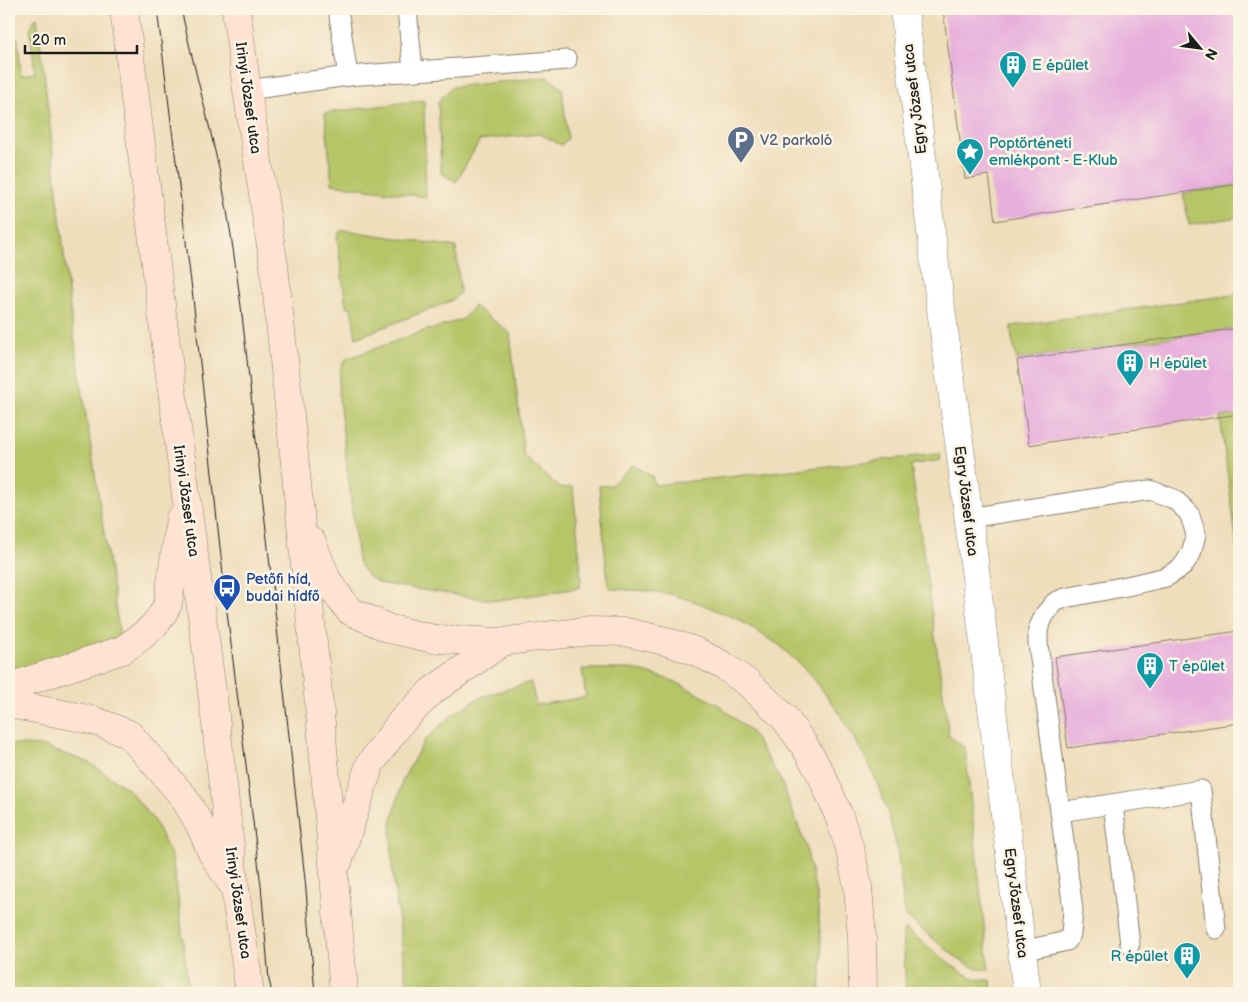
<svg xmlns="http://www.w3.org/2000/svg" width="1248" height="1002" font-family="'Balsamiq Sans',sans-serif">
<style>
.green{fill:#b6c568;stroke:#697042}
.building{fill:#e7afdc}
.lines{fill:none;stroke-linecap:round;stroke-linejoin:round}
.lane-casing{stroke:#867d6c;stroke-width:21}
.street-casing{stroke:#867d6c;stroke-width:29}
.secondary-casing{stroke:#867d6c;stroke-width:29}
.lane{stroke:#fff;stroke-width:19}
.street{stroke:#fff;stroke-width:28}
.secondary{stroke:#fee3d2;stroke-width:28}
.tram{stroke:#1c1c1c;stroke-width:1}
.labels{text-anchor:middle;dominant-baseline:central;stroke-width:5;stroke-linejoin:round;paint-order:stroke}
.culture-label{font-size:15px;fill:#0d838f;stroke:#fcf5e5;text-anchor:start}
.street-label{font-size:15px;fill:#1c1c1c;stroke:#fcf5e5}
.service-label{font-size:15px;fill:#4e5e75;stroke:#fcf5e5;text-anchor:start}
.transit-label{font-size:15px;fill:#164399;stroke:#fcf5e5;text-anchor:start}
</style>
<rect width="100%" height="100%" fill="#fcf5e5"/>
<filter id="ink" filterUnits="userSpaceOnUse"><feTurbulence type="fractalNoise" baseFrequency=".02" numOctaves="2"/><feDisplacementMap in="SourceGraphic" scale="10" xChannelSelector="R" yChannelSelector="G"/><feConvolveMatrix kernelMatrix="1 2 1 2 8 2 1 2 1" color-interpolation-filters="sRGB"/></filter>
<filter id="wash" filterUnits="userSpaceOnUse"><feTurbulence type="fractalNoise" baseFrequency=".0096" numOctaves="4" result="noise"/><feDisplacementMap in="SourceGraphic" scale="20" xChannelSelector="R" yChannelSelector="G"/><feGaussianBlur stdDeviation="1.12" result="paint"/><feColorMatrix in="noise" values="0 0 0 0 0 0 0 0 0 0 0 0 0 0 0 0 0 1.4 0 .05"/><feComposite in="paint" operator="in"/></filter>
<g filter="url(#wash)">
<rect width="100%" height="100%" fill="#efdebc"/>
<!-- green -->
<g class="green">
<polygon points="37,18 44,72 71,317 122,650 9,687 9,44 10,39 18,38 21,75 35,73 30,29 34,20"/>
<polygon points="547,77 562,88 568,139 561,145 540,134 480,140 456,182 441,173 438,101 452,87"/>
<polygon points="424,100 426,197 332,184 325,113"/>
<polygon points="1239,184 1239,217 1189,225 1183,193"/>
<polygon points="344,230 456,247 460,293 451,301 356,338 351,307 346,307 337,237 339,232"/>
<polygon points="1239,294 1239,328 1017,360 1012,340 1011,326"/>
<path d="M474,306L510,333L524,456L560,488L573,487L580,562L581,579L580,588L499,600L483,599L383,584C369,578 365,575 358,561L339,398C339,385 337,370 346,359L429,329L430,330L463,319Z"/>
<polygon points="1239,414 1239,561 1220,417"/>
<polygon points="937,454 939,454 941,456 940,460 911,465 949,736 965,748 989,970 978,969 971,966 957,958 905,916 897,849 887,809 872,771 856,741 838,711 810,674 779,645 739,620 699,603 670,594 648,591 611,589 608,586 599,486 611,485 633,465 652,476 654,485"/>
<polygon points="582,669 633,669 674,681 719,705 751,732 780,779 806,846 817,898 822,954 820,993 408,993 392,867 391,824 403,779 424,741 453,714 481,697 531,682 536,705 586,697"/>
<polygon points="9,744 41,746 88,762 128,789 153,819 172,857 178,897 189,993 9,993"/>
<path d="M905,930L908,931C919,939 929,947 939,955C956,968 969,981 991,980L992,993H906L903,931Z"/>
</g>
<g id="blocks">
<!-- building -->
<g class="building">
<polygon points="943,9 1239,9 1239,184 995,221 989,175 965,179"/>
<polygon points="1239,328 1239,414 1029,445 1017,360"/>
<polygon points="1239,631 1239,723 1068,748 1055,657"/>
</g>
</g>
</g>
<g filter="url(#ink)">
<use href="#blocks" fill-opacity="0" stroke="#867d6c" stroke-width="1"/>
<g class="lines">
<defs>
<g id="lane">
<polyline points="338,9 348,76"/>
<polyline points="407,9 413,71"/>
<polyline points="247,90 348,76 567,60"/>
<polyline points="968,518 1150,490 1174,499 1189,513 1196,534 1191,554 1182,567 1166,577 1127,586 1065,598 1055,602 1045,614 1038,629 1038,643 1073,910 1071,934 1067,941 1022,951"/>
<polyline points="1113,804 1130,944"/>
<polyline points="1060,812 1201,790 1216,929"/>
</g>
<polyline id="street" points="904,9 935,265 961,456 1027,993"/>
<g id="secondary">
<polyline points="124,9 166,345 213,699 235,889 250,993"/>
<polyline points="236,9 247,90 274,266 293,444 321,724 344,993"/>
<polyline points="312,542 327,580 344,604 350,611 390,629 434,639 502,642 545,636 591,631 626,632 665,641 695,651 724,666 748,683 784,717 804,745 822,776 839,816 850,849 858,887 862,937 863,993"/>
<path d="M9,687L122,650C143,636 157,627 168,604L180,519"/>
<polyline points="9,704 73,716 95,721 129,734 183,796 199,823 212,853 230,881"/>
<polyline points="338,862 355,809 370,764 401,722 432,691 502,642"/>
</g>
</defs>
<!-- lane casing -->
<use href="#lane" class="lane-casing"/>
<!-- street casing -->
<use href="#street" class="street-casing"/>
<!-- secondary casing -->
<use href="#secondary" class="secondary-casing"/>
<!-- lane -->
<use href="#lane" class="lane"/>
<!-- street -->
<use href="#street" class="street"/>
<!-- secondary -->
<use href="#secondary" class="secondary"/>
<!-- tram -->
<g class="tram">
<polyline points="157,9 193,298 227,612 261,886 269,980 272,993"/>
<path d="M181,9C193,64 208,118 220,173C229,217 235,262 241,306L305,879L315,993"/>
</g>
</g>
</g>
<!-- icons -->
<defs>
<symbol id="building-pin" viewBox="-11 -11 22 30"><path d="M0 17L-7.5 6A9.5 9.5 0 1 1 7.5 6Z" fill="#0f9aa8" stroke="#fcf5e5"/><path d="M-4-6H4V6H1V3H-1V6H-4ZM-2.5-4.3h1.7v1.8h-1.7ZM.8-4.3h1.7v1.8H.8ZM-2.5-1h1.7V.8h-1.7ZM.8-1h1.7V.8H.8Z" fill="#fff"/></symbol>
<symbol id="parking-pin" viewBox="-11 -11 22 30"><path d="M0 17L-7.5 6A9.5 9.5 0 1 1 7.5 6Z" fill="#5c6f8a" stroke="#fcf5e5"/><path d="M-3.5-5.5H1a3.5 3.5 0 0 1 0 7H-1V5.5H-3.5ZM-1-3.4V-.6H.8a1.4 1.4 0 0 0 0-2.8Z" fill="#fff"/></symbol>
<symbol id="sight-pin" viewBox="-11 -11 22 30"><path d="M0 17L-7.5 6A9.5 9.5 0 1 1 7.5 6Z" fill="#0f9aa8" stroke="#fcf5e5"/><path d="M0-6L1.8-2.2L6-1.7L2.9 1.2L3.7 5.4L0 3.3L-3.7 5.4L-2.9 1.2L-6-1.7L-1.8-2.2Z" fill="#fff"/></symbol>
<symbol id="bus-pin" viewBox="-11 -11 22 30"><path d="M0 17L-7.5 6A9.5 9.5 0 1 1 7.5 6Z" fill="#1a4fb4" stroke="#fcf5e5"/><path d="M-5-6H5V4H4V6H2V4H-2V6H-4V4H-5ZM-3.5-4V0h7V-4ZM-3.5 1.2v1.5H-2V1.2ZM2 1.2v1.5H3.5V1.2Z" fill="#fff"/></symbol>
</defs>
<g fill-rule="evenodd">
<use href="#building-pin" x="997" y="49" width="32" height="43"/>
<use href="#parking-pin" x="725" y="124" width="32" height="43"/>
<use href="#sight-pin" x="954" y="136" width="32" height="43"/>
<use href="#building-pin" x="1114" y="347" width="32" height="43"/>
<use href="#bus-pin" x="211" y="572" width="32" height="43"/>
<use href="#building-pin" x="1134" y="650" width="32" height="43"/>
<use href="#building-pin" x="1171" y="940" width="32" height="43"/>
</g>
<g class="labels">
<!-- culture labels -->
<g class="culture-label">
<text x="1032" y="65">E épület</text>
<text x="989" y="143">Poptörténeti<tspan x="989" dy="17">emlékpont - E-Klub</tspan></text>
<text x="1149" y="363">H épület</text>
<text x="1169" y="666">T épület</text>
<text x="1168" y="956" text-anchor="end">R épület</text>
</g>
<!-- street labels -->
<g class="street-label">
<text transform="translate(248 98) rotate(82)">Irinyi József utca</text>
<text transform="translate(915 99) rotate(-97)">Egry József utca</text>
<text transform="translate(186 501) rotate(82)">Irinyi József utca</text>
<text transform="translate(966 501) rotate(83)">Egry József utca</text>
<text transform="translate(238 903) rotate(82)">Irinyi József utca</text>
<text transform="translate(1016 903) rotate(83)">Egry József utca</text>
</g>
<!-- service labels -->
<g class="service-label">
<text x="760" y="140">V2 parkoló</text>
</g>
<!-- transit labels -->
<g class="transit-label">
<text x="246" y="579">Petőfi híd,<tspan x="246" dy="17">budai hídfő</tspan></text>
</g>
</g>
<!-- margin -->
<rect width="1248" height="1002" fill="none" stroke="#fcf5e5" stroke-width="30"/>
<!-- north arrow -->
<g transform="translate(1200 48) rotate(119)" stroke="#fcf5e5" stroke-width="4" paint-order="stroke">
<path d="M0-4L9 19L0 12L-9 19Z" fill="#1c1c1c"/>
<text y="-8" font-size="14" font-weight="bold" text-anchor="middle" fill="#1c1c1c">N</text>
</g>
<!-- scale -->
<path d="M25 45v8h112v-8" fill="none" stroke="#1c1c1c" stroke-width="2.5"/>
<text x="32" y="45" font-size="15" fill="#1c1c1c" stroke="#fcf5e5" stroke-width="4" paint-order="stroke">20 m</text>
</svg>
